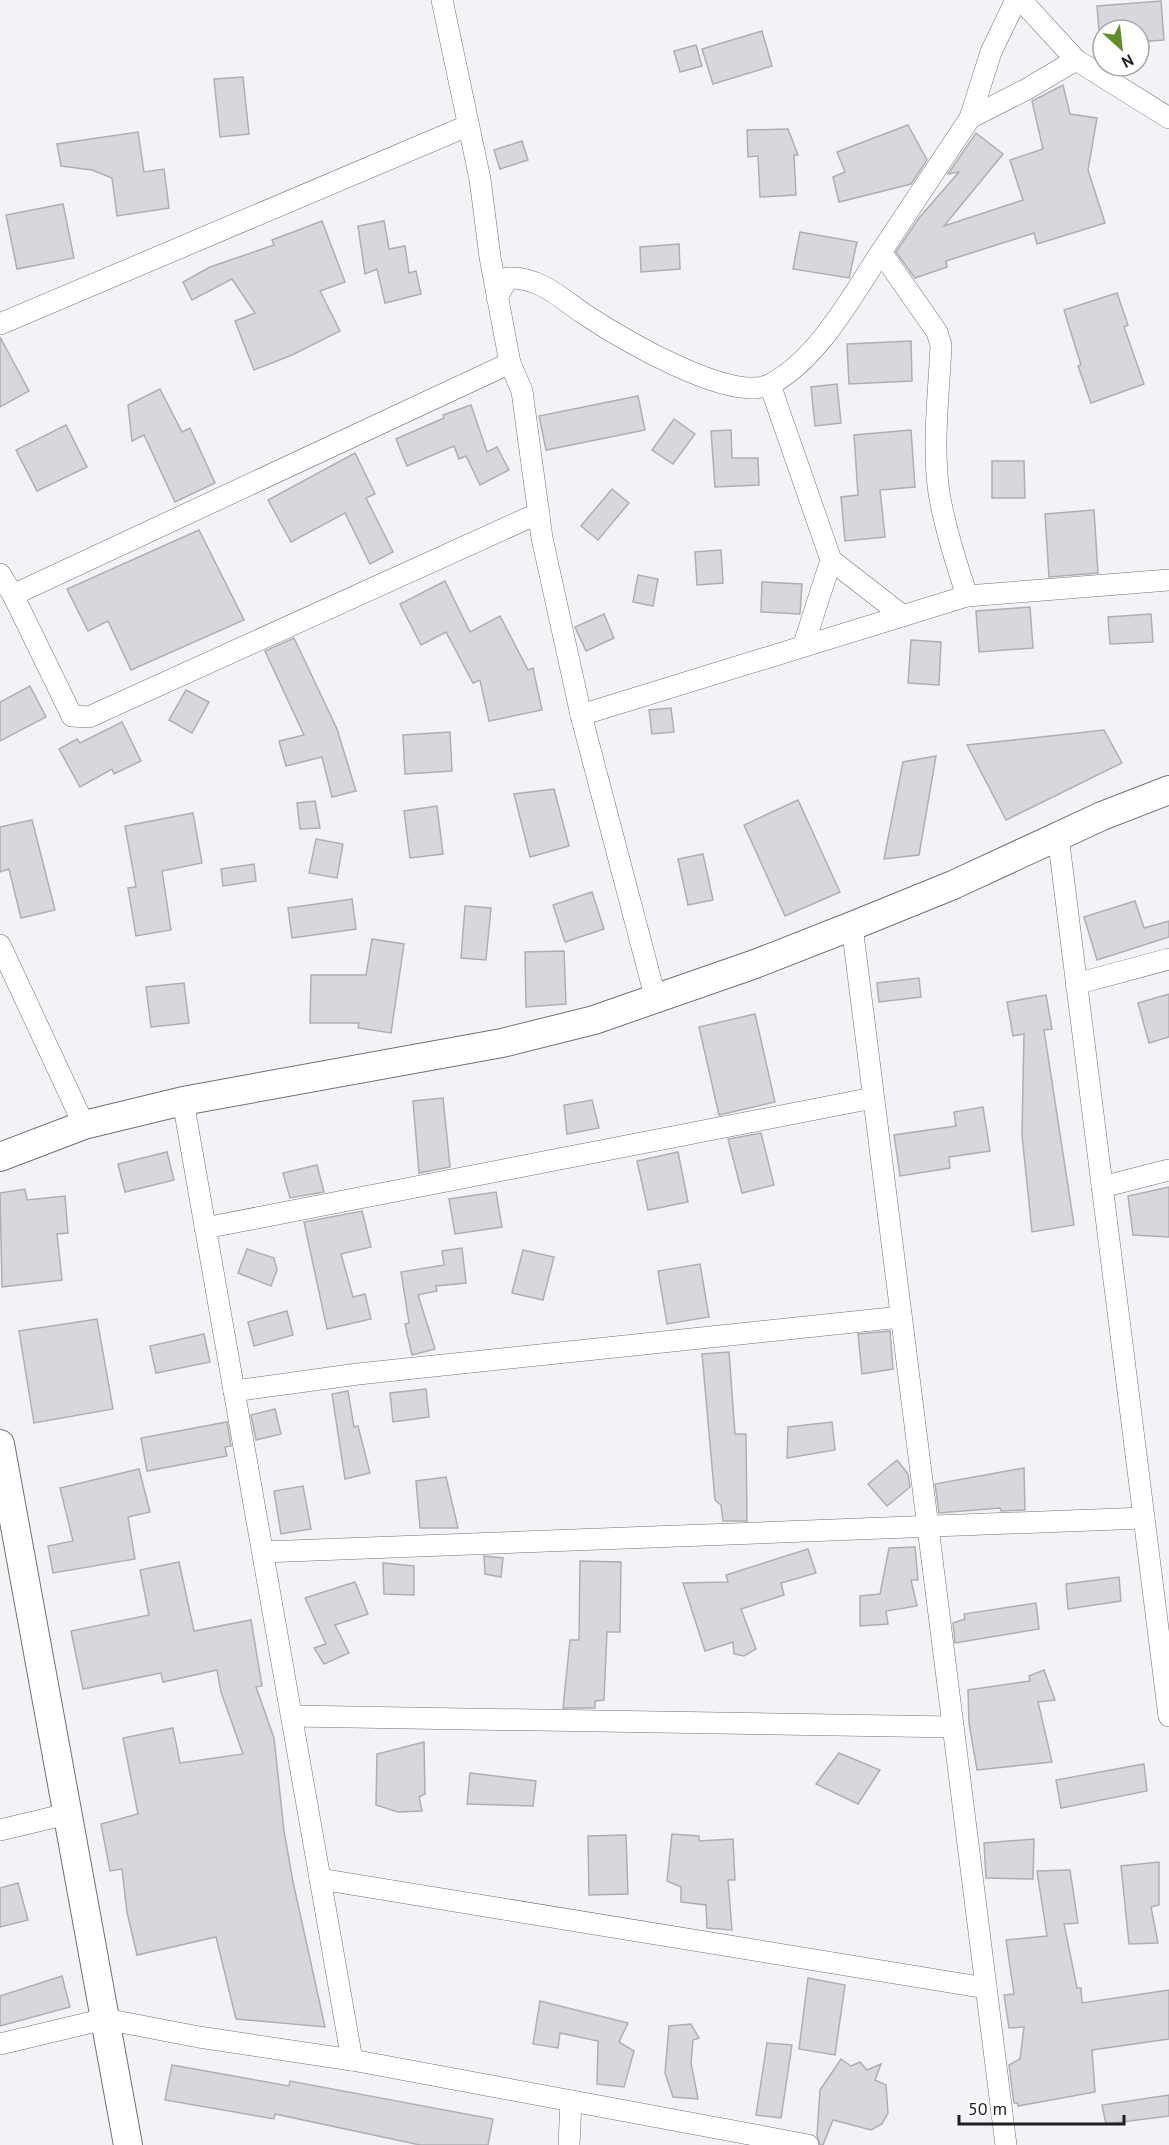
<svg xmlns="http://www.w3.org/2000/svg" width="1169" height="2145" font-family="'PT Sans',sans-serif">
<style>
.building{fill:#dad7dc;stroke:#b0aeb2;stroke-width:1.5}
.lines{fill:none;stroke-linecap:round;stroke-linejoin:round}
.street-casing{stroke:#737075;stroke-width:22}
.secondary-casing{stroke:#737075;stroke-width:30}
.street{stroke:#fff;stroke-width:21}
.secondary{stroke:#fff;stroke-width:28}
</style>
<rect width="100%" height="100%" fill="#f5f2f7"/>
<!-- building -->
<g class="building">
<polygon points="1161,1 1164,40 1139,42 1139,30 1099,30 1097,6"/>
<polygon points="762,31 772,66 713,84 702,49"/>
<polygon points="696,45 702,66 680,72 674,51"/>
<polygon points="243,77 249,134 220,137 214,79"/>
<polygon points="1063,85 1070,114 1097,118 1088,170 1105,223 1037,244 1034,233 946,261 947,267 915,278 896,252 919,218 959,172 948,174 976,133 1003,154 944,226 1023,200 1010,160 1043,149 1032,101"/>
<polygon points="908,125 927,160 911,184 839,202 833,177 845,172 837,152"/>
<polygon points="788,129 798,155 794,155 796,195 760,197 758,156 748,157 747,130"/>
<polygon points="138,132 144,172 164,169 169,208 117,216 112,178 92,170 61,166 57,144"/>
<polygon points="522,141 528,160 500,169 494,150"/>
<polygon points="63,204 74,258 17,269 6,215"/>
<polygon points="322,221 345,282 320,291 340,331 292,355 254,370 235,321 255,313 232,279 192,300 183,282 210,267 274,245 272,240"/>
<polygon points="384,221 389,249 405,246 409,273 416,271 421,294 385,303 377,269 365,274 358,226"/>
<polygon points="800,232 857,242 849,278 793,269"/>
<polygon points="679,244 680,269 641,272 640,247"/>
<polygon points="1117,293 1128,325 1124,327 1144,384 1091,403 1078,366 1081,365 1064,310"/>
<polygon points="0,337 29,391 0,407"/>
<polygon points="911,341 912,381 849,384 847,344"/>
<polygon points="837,384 841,423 815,426 811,387"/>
<polygon points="160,389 182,432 190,428 215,483 175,502 144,435 132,441 128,405"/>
<polygon points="638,396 645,430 546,450 539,416"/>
<polygon points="471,405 487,452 497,447 509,470 480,485 466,456 459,459 454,446 407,466 396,439 444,418 443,415"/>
<polygon points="674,419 695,434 673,464 652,450"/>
<polygon points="66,425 87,467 37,491 16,450"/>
<polygon points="731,430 732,458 758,458 759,485 715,487 711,431"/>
<polygon points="911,430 915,487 880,490 885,537 845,541 841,497 858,495 854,435"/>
<polygon points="355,453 375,494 366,498 393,552 370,564 345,513 291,542 268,500"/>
<polygon points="992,461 1024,461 1025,498 992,498"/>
<polygon points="612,489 629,503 598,540 581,526"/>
<polygon points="1094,510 1098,573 1049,577 1045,514"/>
<polygon points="199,530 244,620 131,670 108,621 88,631 67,589"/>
<polygon points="721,550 723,583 697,585 695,552"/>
<polygon points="638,575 658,579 653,606 633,602"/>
<polygon points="445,581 470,632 500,616 528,670 533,668 542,710 489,721 480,680 473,683 446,632 421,645 400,604"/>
<polygon points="762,582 802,584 800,614 761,612"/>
<polygon points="1030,607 1033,648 979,652 976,611"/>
<polygon points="604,614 614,638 586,651 575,627"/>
<polygon points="1151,614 1153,642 1110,644 1108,617"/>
<polygon points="294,638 337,729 356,791 332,797 322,757 286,766 279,741 304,735 265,651"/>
<polygon points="911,640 941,642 939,685 908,683"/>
<polygon points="30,686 46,717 0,741 0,702"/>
<polygon points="186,690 209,702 192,733 169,720"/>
<polygon points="671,708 674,732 652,734 649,710"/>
<polygon points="122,722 141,761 114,774 112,769 80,787 59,749 77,739 80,743"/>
<polygon points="1104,730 1122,763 1006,820 967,745"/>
<polygon points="450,732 452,771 405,774 403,735"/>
<polygon points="936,756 919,855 884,859 903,762"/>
<polygon points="554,789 569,846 530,857 514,794"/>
<polygon points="798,800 840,892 785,916 744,825"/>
<polygon points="315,801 320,828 300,829 297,803"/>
<polygon points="437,806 443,854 410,858 404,811"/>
<polygon points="193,813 202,863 162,871 171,930 136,936 128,888 136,887 125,826"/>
<polygon points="32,820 55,910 21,918 9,869 0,872 0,827"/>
<polygon points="316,839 343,844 337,878 309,873"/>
<polygon points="703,854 713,900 688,905 678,859"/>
<polygon points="254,864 256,881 223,886 221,869"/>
<polygon points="592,892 604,929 565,942 553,905"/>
<polygon points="352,899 356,929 292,938 288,908"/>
<polygon points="1135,901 1144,928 1169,921 1169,937 1097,960 1084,917"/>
<polygon points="465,906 491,908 486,960 461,958"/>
<polygon points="372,939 404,944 391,1033 358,1028 359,1023 310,1023 311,975 366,975"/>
<polygon points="564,951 566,1004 526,1007 525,952"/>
<polygon points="919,978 921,997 879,1002 877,983"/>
<polygon points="184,983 189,1023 151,1027 146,987"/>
<polygon points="1169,994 1169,1037 1149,1043 1138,1003"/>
<polygon points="1046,995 1052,1029 1044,1030 1074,1225 1032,1232 1022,1135 1024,1034 1013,1036 1007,1002"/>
<polygon points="755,1014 775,1102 719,1115 699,1027"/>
<polygon points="443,1098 450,1167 419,1173 413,1101"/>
<polygon points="592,1100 599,1128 567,1134 564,1105"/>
<polygon points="983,1107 990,1151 949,1157 950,1168 900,1176 894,1135 956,1126 954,1112"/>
<polygon points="761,1133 774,1185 742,1193 728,1139"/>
<polygon points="167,1152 174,1180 125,1192 118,1164"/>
<polygon points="678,1152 688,1202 648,1210 637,1161"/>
<polygon points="317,1165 324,1192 290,1198 283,1173"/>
<polygon points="1169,1187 1169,1237 1133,1235 1128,1196"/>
<polygon points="25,1189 27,1200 65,1196 68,1233 57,1234 62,1280 2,1287 0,1193"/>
<polygon points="496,1192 502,1227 455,1234 449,1199"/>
<polygon points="362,1211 371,1247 341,1254 353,1297 365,1294 371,1319 327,1329 304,1222"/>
<polygon points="462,1248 466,1283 436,1286 437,1291 418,1295 435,1349 412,1355 405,1324 409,1323 401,1272 444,1265 442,1251"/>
<polygon points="247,1249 274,1258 277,1270 271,1286 238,1273"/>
<polygon points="523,1250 554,1257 543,1300 512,1293"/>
<polygon points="700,1264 709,1317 667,1324 658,1271"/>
<polygon points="287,1311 293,1335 254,1346 248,1322"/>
<polygon points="97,1319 113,1409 34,1423 19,1331"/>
<polygon points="890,1331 893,1369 862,1374 858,1334"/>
<polygon points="204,1334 210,1362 156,1373 150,1346"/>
<polygon points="729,1352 735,1434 746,1434 747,1521 723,1521 721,1505 715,1500 702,1354"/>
<polygon points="426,1389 429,1417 393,1422 390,1393"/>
<polygon points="348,1391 354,1427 358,1426 370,1473 345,1479 332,1394"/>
<polygon points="275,1409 281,1434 256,1440 251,1415"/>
<polygon points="227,1422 231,1446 225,1447 227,1456 147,1471 141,1438"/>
<polygon points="832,1422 835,1450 787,1458 788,1427"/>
<polygon points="897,1460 908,1474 910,1487 887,1506 868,1484"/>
<polygon points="1024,1468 1025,1510 1001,1511 1000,1508 939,1513 935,1484"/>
<polygon points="139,1469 150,1512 128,1517 135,1559 53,1573 48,1546 73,1541 60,1488"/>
<polygon points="446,1477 458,1528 420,1528 416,1481"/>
<polygon points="303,1486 311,1529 281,1534 274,1491"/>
<polygon points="915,1547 918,1580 911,1580 917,1606 886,1611 888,1624 860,1626 860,1596 880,1594 889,1548"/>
<polygon points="808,1549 816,1573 781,1583 784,1595 741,1609 756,1649 744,1656 734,1654 733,1642 705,1651 683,1583 728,1582 726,1575"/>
<polygon points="484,1556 503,1558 501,1577 485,1574"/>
<polygon points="580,1561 621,1562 620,1632 607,1632 604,1700 595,1701 595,1708 563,1708 570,1640 579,1640"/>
<polygon points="179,1562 194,1631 251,1620 262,1686 256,1687 274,1738 284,1831 293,1882 325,2027 236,2019 216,1937 137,1955 127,1912 122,1869 110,1871 101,1824 138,1814 123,1738 173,1728 180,1763 243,1754 221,1692 217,1670 163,1682 161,1673 83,1689 71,1631 149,1615 140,1570"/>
<polygon points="383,1563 414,1566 414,1595 384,1594"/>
<polygon points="1119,1577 1121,1601 1068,1609 1066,1584"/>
<polygon points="355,1582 368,1614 335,1625 349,1653 324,1664 314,1648 326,1644 305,1598"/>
<polygon points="1036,1603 1039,1629 955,1643 953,1623 965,1619 964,1614"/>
<polygon points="1044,1670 1055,1700 1038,1702 1052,1762 977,1770 969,1723 968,1690 1030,1681 1029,1676"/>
<polygon points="424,1742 425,1794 419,1797 422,1811 398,1812 376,1805 377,1754"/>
<polygon points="839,1753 880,1770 858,1804 816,1784"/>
<polygon points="1144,1764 1147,1791 1061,1808 1056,1780"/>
<polygon points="470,1773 536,1781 533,1806 467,1804"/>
<polygon points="672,1834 699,1836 699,1841 733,1839 735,1880 728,1880 732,1930 707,1928 706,1905 681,1902 681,1887 667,1881"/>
<polygon points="626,1835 628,1894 589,1895 588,1836"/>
<polygon points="1034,1839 1033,1879 986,1878 984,1843"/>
<polygon points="1159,1862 1159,1905 1151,1907 1158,1943 1129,1944 1121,1866"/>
<polygon points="1070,1870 1078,1923 1064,1924 1077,1988 1081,1988 1082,2003 1169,1990 1169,2039 1092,2050 1095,2092 1018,2106 1018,2103 1014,2103 1009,2065 1020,2059 1024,2027 1009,2028 1004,1995 1014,1994 1006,1940 1047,1936 1037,1871"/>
<polygon points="18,1883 28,1920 0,1927 0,1888"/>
<polygon points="62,1976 70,2007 0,2026 0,1996"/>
<polygon points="808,1978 845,1985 835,2055 799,2049"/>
<polygon points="540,2001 628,2023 619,2042 634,2051 624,2087 597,2084 598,2041 560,2033 558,2048 533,2044"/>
<polygon points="691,2024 699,2038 693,2040 691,2063 698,2099 673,2097 665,2073 669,2026"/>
<polygon points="767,2043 792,2045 781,2118 756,2115"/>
<polygon points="841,2059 851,2066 860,2062 867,2070 881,2064 875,2080 886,2085 888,2113 882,2124 871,2130 833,2120 823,2145 820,2145 817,2136 820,2090"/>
<polygon points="172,2065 289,2086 290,2081 493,2119 488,2145 420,2145 275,2114 274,2119 165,2100"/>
<polygon points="1169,2095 1169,2116 1106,2124 1102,2105"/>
</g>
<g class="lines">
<defs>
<g id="street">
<polyline points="442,0 480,179 490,257 510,363 522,391 542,538 581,715 656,1000"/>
<polyline points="1021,0 1076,60 1169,118"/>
<polyline points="970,118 1027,89 1076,60"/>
<path d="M497,297L508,278C538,276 561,298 584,314C619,337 732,405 771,384C818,359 853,295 881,252"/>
<polyline points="0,324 467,126"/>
<polyline points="770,385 831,560 903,616"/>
<polyline points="0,574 13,595 72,716 89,717 539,513"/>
<polyline points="13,595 510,363"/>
<path d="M967,596C956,562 945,528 939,493C932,445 939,393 941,345L937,332L881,252L970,118L991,52L1016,0"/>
<polyline points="804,644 831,560"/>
<polyline points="581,715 967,596 1169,580"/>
<polyline points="1058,836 1169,1716"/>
<polyline points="852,926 1006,2145"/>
<polyline points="0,945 84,1125"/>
<polyline points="1076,984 1169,959"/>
<polyline points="183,1101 352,2060"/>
<polyline points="1102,1187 1169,1170"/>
<polyline points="205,1228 873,1098"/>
<polyline points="234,1391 358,1374 901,1317"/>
<polyline points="263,1552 1144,1518"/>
<polyline points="292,1716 953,1727"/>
<polyline points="0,1830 67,1814"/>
<polyline points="320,1879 986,1988"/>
<polyline points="0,2044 105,2019 199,2037 352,2060 808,2145"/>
<polyline points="569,2145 571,2101"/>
</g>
<g id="secondary">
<polyline points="0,1157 84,1125 183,1101 502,1043 594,1020 755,964 852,926 953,885 1102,816 1169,790"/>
<polyline points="0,1444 128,2145"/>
</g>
</defs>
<!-- street casing -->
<use href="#street" class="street-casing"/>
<!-- secondary casing -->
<use href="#secondary" class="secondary-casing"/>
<!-- street -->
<use href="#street" class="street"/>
<!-- secondary -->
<use href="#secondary" class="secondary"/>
</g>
<!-- north arrow -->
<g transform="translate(1121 48) rotate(153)"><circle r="28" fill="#ffffff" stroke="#a6a5a6" stroke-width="1.5"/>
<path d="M0-4.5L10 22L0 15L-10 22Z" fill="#5e8e24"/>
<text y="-9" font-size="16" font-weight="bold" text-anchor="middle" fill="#201f20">N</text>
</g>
<!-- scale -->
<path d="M959 2115v9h165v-9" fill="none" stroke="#201f20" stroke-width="3"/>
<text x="968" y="2115" font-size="18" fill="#201f20" stroke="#ffffff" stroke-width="4.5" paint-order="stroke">50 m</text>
</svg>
